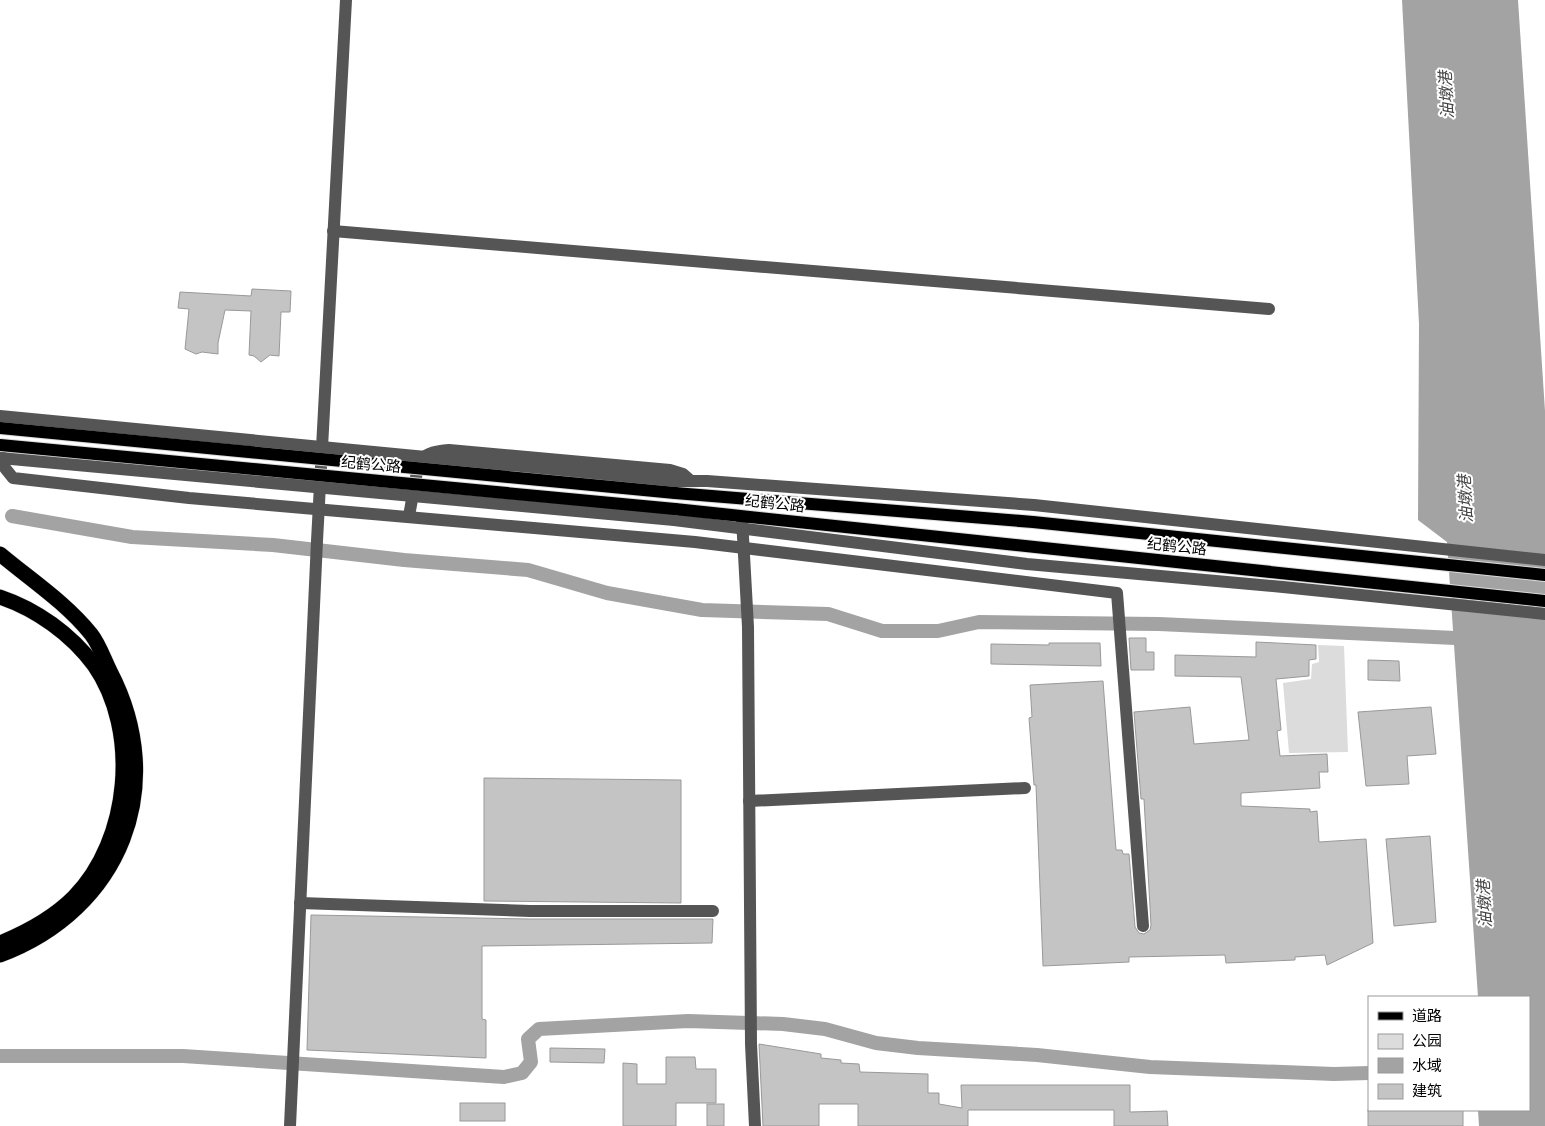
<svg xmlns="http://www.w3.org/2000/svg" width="1545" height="1126" font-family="'IBM Plex Sans','Noto Sans SC',sans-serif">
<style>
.green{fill:#dcdcdc}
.water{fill:#a3a3a3}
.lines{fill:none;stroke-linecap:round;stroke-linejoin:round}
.canal{stroke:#a3a3a3;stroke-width:14}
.building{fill:#c4c4c4;stroke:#999}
.major-casing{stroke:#dbdbdb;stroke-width:14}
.highway-casing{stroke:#dbdbdb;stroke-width:16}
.minor{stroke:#555;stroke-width:12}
.major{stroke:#000;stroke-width:12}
.highway{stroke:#000;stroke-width:15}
.major-bridge-casing{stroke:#dbdbdb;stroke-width:14;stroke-linecap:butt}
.minor-bridge{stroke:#555;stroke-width:12}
.major-bridge{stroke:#000;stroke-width:12}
.labels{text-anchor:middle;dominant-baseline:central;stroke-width:4;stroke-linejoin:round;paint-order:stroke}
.street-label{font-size:15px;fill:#000;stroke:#fff}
.water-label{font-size:16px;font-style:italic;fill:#444;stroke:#fff}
</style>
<rect width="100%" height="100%" fill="#fff"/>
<!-- green -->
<polygon class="green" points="1318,645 1344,646 1348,752 1289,753 1283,683 1311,679 1312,664 1319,662"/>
<!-- water -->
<polygon class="water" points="1402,0 1518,0 1545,411 1545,1126 1479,1126 1478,1110 1529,1110 1529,997 1478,997 1447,542 1418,520 1419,324"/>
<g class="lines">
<!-- canal -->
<g class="canal">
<polyline points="12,516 132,537 273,545 404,560 528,570 607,593 702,610 828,614 882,631 938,631 979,622 1159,624 1455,638"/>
<polyline points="0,1056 183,1056 504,1077 522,1073 531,1062 528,1039 539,1029 688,1021 783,1024 825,1029 876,1043 918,1048 1037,1055 1150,1067 1334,1074 1369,1073"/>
</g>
</g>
<!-- building -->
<g class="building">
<polygon points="252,289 291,291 290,312 281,312 279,356 270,355 261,362 254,356 249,355 251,311 225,310 218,343 218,354 202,352 196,354 185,349 189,309 178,308 180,292 251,296"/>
<polygon points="1129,638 1146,638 1146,652 1154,652 1154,670 1131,670"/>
<polygon points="1256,642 1316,645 1316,659 1309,660 1309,676 1276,679 1281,730 1277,731 1280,756 1327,754 1328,772 1319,772 1320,788 1241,793 1241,806 1310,809 1310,812 1317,811 1319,842 1366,839 1373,943 1327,965 1325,955 1295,957 1295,960 1226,963 1225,955 1129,957 1129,962 1043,966 1036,785 1034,785 1029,718 1032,717 1030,685 1103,681 1116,850 1122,850 1123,854 1129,854 1135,927 1139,933 1144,934 1150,930 1151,925 1144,799 1141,799 1134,712 1190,707 1194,744 1249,740 1241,677 1175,676 1175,655 1256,657"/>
<polygon points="1049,643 1100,643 1101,666 991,664 991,644 1049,645"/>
<polygon points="1368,660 1399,661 1400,681 1368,680"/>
<polygon points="1431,707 1436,754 1407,756 1409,784 1366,786 1358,712"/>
<polygon points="484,778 681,780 681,903 484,901"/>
<polygon points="1430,836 1436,922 1394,926 1386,839"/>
<polygon points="311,915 530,919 713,919 712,943 482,946 482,1019 486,1020 486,1058 307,1050"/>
<polygon points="759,1044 821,1054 821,1058 841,1060 841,1063 859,1064 860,1072 928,1074 928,1093 939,1093 939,1104 962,1108 961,1085 1130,1085 1130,1112 1167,1111 1168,1126 1114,1126 1114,1110 968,1110 968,1126 858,1126 858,1104 819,1104 819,1126 763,1126"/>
<polygon points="550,1048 605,1049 604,1063 550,1062"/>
<polygon points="666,1057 695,1057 696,1069 716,1069 716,1103 676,1103 676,1126 623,1126 623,1063 637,1064 637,1084 666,1084"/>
<rect x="460" y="1103" width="45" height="18"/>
<rect x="707" y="1104" width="17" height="22"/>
<rect x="1368" y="1110" width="95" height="16"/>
</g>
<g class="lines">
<defs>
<g id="major">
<polyline points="675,493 1033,522 1545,575"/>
<polyline points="675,509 1545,601"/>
</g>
<g id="highway">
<path d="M0,554C31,580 65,602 91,634C99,644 104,659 110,671C170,786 121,910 0,955"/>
<path d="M0,597C36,609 71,634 94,665C140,731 130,840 74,897C53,918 27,932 0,943"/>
</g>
</defs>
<!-- major casing -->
<use href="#major" class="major-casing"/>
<!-- highway casing -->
<use href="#highway" class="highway-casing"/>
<!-- minor -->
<g class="minor">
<polyline points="333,231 1269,309"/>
<polyline points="0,453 5,468 13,478 189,498 695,542 1117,593 1143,926"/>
<polyline points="676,481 707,481 1034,505 1545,560"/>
<path d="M409,516L419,461C428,452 437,451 449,450L670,470L683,474L691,481"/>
<polyline points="742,519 748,627 751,1044 755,1126"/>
<polyline points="674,520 1027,564 1283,587 1545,614"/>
<polyline points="749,801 1025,788"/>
<polyline points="300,903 530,911 713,911"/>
<polyline points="290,1126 317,541 346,0"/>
</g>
<!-- major -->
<use href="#major" class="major"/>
<!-- highway -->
<use href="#highway" class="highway"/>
<defs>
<g id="major-bridge">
<polyline points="0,428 675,493"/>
<polyline points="0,445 675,509"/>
</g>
</defs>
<!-- major-bridge casing -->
<use href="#major-bridge" class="major-bridge-casing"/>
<!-- minor-bridge -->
<g class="minor-bridge">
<polyline points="0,416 676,481"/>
<polyline points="0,458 674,520"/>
</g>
<!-- major-bridge -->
<use href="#major-bridge" class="major-bridge"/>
</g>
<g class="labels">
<!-- street labels -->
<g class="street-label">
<text transform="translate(371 464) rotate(5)">纪鹤公路</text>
<text transform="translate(775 503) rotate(6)">纪鹤公路</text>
<text transform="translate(1177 546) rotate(6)">纪鹤公路</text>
</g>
<!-- water labels -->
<g class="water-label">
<text transform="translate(1446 95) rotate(-93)">油墩港</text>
<text transform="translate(1465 499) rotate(-93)">油墩港</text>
<text transform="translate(1484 904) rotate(-93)">油墩港</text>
</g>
</g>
<!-- legend -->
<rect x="1368" y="996" width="162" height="115" fill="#ffffff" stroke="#999999"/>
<rect x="1378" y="1012" width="25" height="8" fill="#000000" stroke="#999999"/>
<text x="1412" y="1021" font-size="15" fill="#000000">道路</text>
<rect x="1378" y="1034" width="25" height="15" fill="#dcdcdc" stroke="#999999"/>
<text x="1412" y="1046" font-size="15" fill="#000000">公园</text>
<rect x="1378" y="1058" width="25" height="15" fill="#a3a3a3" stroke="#999999"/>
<text x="1412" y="1071" font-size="15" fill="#000000">水域</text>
<rect x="1378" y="1084" width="25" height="15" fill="#c4c4c4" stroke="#999999"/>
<text x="1412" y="1096" font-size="15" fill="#000000">建筑</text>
</svg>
